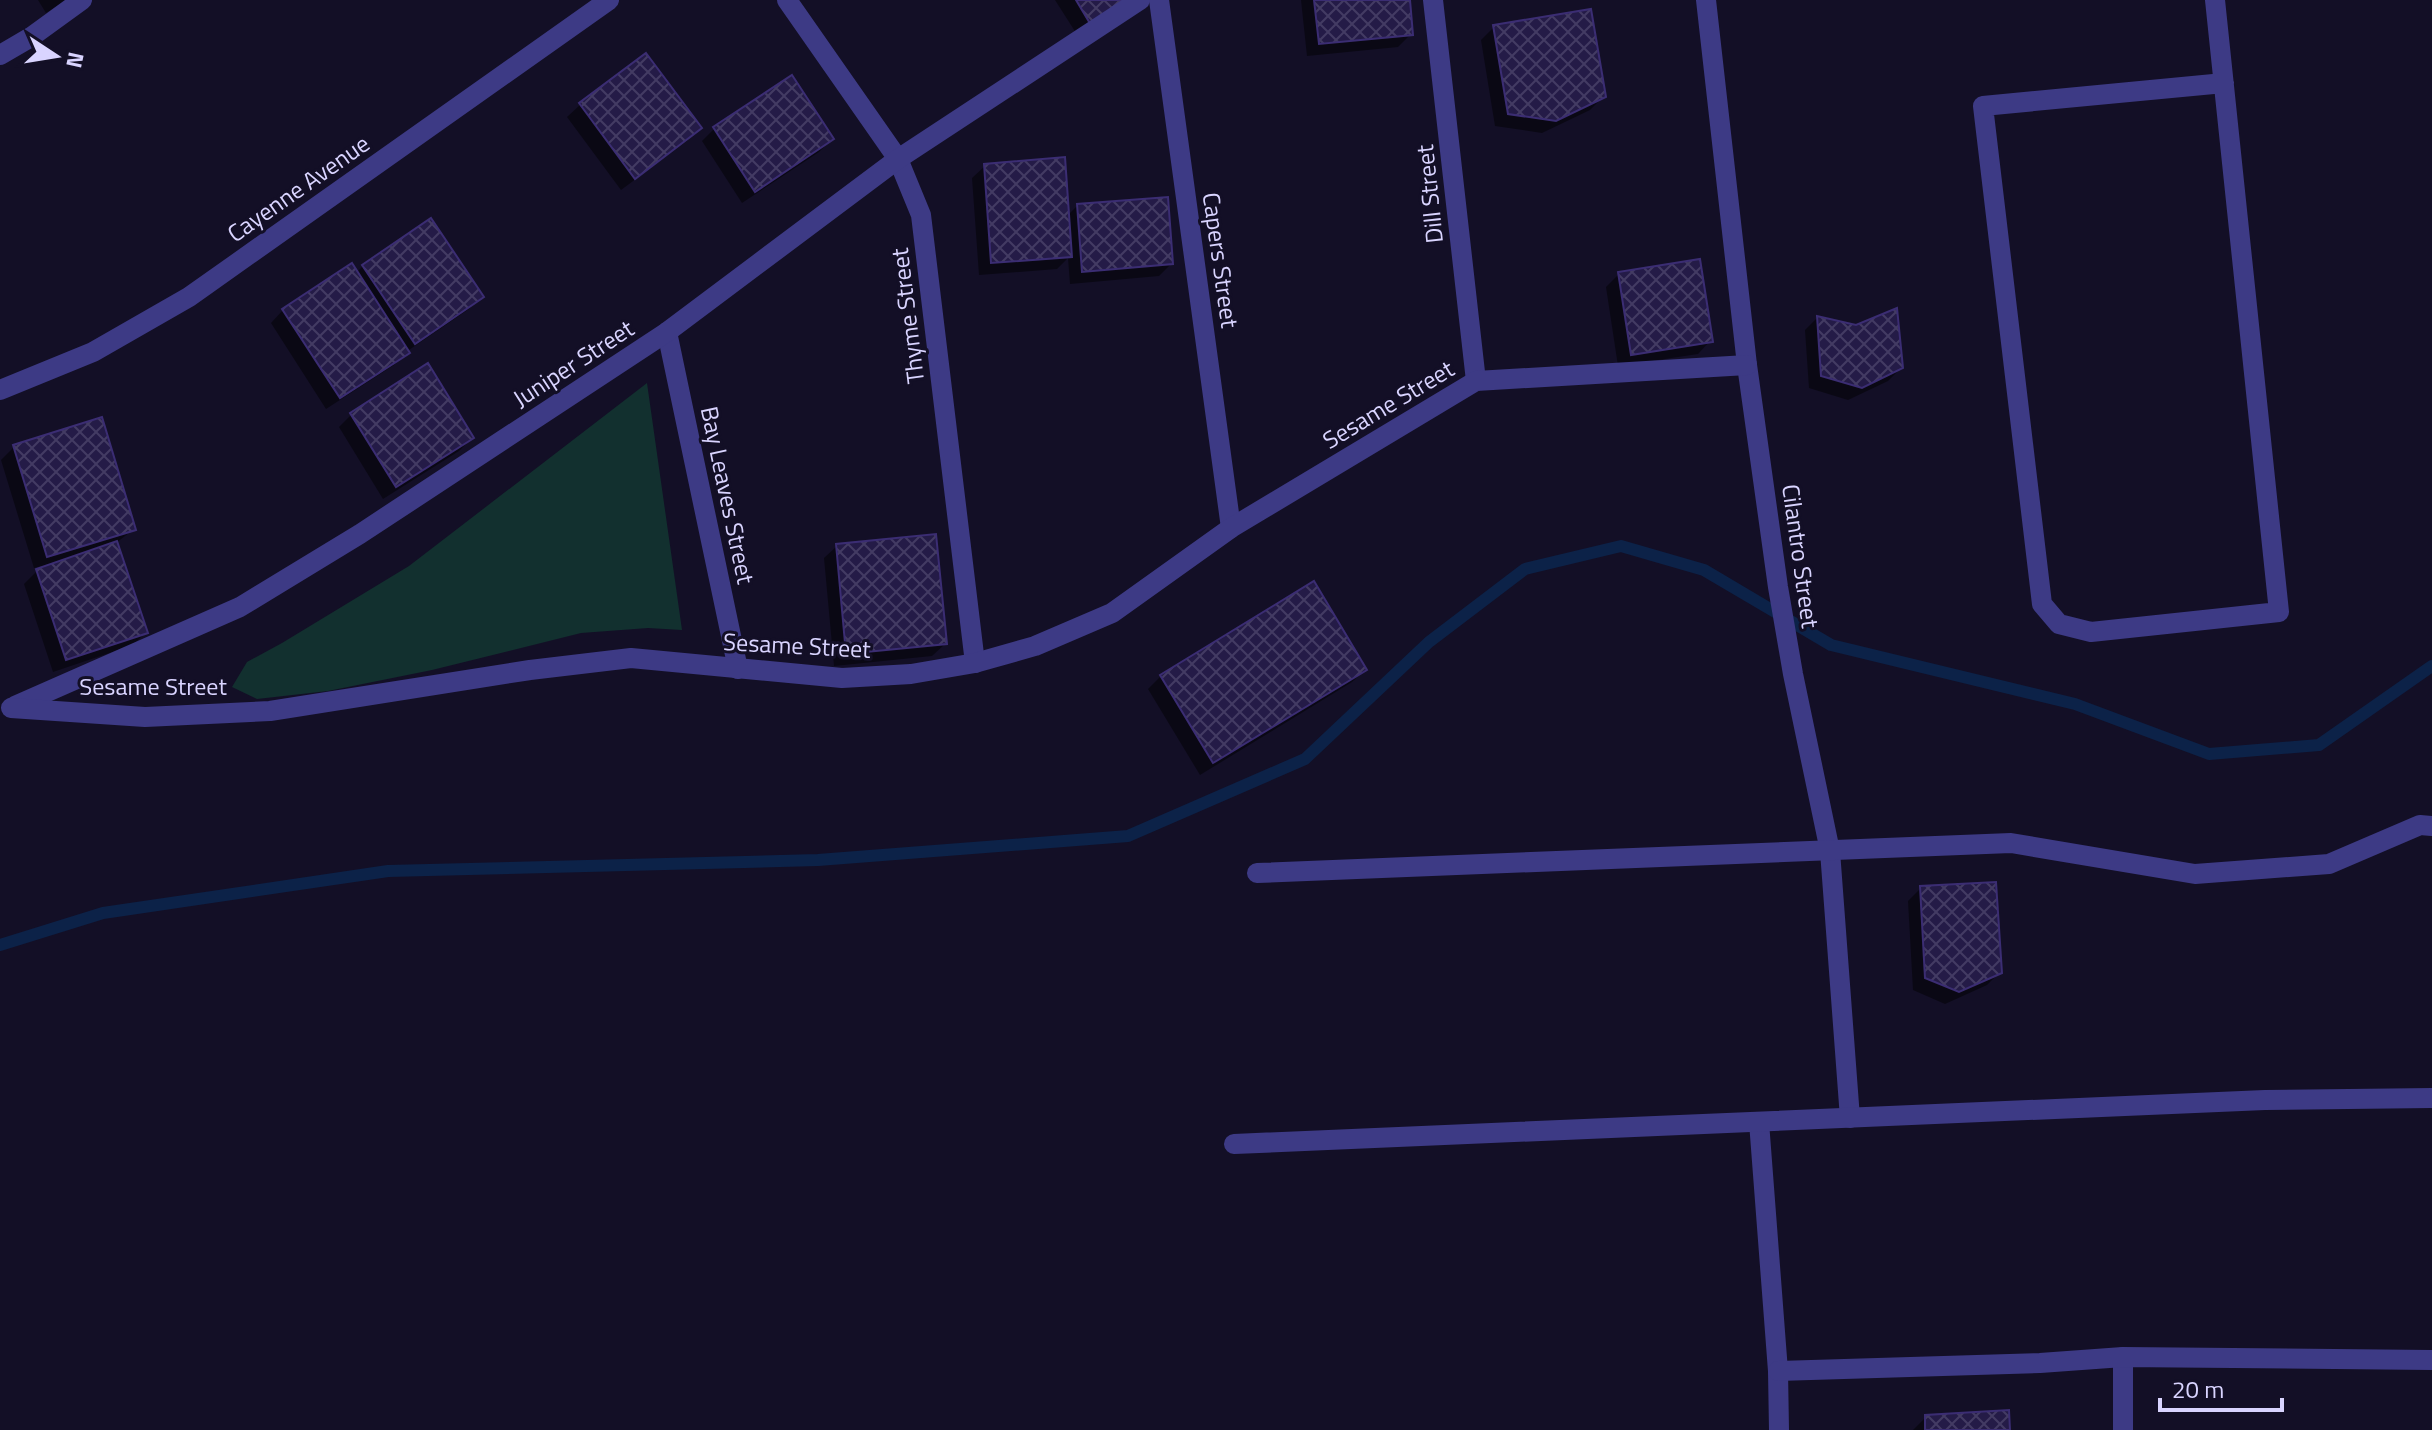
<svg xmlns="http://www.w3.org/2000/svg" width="2432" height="1430" font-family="'Titillium Web',sans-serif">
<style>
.green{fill:#12302f}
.shadow{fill:#0007}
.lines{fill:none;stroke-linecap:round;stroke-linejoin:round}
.stream{stroke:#0c2248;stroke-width:12}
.building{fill:url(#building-cross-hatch);stroke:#3b2d73;stroke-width:2}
.street{stroke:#3d3a85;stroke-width:20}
.labels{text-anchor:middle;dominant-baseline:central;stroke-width:6;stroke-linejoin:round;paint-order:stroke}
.street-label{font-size:24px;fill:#d9d4ff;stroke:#130f26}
</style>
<defs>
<pattern id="building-cross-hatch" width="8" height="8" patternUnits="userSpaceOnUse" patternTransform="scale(2)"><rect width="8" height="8" fill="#241b47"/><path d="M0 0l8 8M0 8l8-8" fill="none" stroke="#433b63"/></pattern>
</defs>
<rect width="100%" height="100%" fill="#130f26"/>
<!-- green -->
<polygon class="green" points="647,383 682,630 648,628 581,633 432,670 328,691 257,699 232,687 247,662 282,643 409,566"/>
<!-- shadow -->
<g class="shadow">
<polygon points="38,0 66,0 46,13"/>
<polygon points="1055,0 1134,0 1078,36"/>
<polygon points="1301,0 1408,0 1411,34 1398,47 1307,56"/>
<polygon points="1494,27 1603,97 1590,110 1542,133 1495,126 1481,40"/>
<polygon points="646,55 700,128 687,141 621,190 567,117 580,105"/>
<polygon points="714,129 832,139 819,152 742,203 702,141"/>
<polygon points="985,166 1067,216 1077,206 1171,264 1159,276 1070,284 1068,258 1057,269 979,275 972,178"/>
<polygon points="363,266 481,296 469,309 406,352 394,365 326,409 271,323 283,310 356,273"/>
<polygon points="1619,274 1710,341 1698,354 1618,366 1606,287"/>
<polygon points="1817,318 1901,368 1888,381 1848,400 1809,388 1805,330"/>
<polygon points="352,414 472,438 459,451 383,499 339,427"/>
<polygon points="14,447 134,529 116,543 146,632 133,645 53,672 24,584 42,566 34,568 1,460"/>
<polygon points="837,546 945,644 932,656 834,666 824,558"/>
<polygon points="1365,670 1352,682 1200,775 1148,689 1161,676"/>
<polygon points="1921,888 2000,972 1987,985 1945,1004 1913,990 1908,901"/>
<polygon points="1926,1417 2008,1430 1913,1430"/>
</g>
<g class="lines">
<!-- stream -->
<polyline class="stream" points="0,945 103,913 388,871 818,860 1128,836 1305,759 1429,642 1525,569 1621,546 1704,570 1831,645 2075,704 2209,754 2319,745 2432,666"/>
</g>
<!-- building -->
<g class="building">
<polygon points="1076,0 1130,0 1091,25"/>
<polygon points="1314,0 1410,0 1413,35 1319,44"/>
<polygon points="1591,9 1606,97 1556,121 1508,114 1493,25"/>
<polygon points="646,53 702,128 635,179 579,103"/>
<polygon points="792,75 834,139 755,192 713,127"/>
<polygon points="1065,157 1072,257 991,263 984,164"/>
<polygon points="1168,197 1173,264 1082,272 1077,204"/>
<polygon points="431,218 484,297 415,344 362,265"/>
<polygon points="1700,259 1713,342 1631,355 1618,272"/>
<polygon points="352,263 410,353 340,398 282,309"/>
<polygon points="1897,308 1903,368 1862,388 1821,376 1817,316 1856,325"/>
<polygon points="428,363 474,438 396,487 350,413"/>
<polygon points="102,417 136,530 47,557 13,445"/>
<polygon points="936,534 947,644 846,654 836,544"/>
<polygon points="117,541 148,633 66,660 36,569"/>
<polygon points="1314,581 1367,670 1213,763 1160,675"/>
<polygon points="1996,882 2002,973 1959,992 1925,978 1920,886"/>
<polygon points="2009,1410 2010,1430 1925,1430 1925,1415"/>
</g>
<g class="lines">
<!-- street -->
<g class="street">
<polyline points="787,0 898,159 921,215 975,663"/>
<polyline points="1159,0 1231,528"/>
<polyline points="1433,0 1476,381"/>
<polyline points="1706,0 1747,365 1778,587 1793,674 1830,851 1850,1118"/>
<polyline points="2215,0 2279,612 2091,632 2059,624 2042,604 1983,106 2224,83"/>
<polyline points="0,55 31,37 82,0"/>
<polyline points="667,332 738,669"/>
<polyline points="0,390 93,352 189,297 609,0"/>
<polyline points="15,706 240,607 360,534 667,332 898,159 1140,0"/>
<polyline points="11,708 145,717 270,711 530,670 631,658 842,678 911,674 975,663 1035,646 1112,613 1231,528 1476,381 1747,365"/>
<polyline points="1257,873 2011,843 2195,874 2329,864 2420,825 2432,826"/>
<polyline points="1759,1122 1778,1371 1779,1430"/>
<polyline points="1234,1144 2265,1100 2432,1098"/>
<polyline points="2123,1357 2123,1430"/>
<polyline points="1778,1371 2040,1363 2123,1357 2432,1360"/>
</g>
</g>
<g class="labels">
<!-- street labels -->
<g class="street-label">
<text transform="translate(298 188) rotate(-35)">Cayenne Avenue</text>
<text transform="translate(1429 194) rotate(-96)">Dill Street</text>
<text transform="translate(1221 260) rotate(82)">Capers Street</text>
<text transform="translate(907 316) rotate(-97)">Thyme Street</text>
<text transform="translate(573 363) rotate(-33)">Juniper Street</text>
<text transform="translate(1388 404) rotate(-31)">Sesame Street</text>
<text transform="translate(728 495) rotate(78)">Bay Leaves Street</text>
<text transform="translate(1801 556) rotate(82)">Cilantro Street</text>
<text transform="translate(797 645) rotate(3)">Sesame Street</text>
<text x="153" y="686">Sesame Street</text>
</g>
</g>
<!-- north arrow -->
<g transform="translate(56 56) rotate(102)" stroke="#130f26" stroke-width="6" paint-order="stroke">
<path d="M0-6L14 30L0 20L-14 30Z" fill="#d9d4ff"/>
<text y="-12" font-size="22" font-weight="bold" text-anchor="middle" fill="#d9d4ff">N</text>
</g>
<!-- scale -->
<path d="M2160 1398v12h122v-12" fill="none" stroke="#d9d4ff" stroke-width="4"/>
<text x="2172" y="1398" font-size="24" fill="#d9d4ff" stroke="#130f26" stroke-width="6" paint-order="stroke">20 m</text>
</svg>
